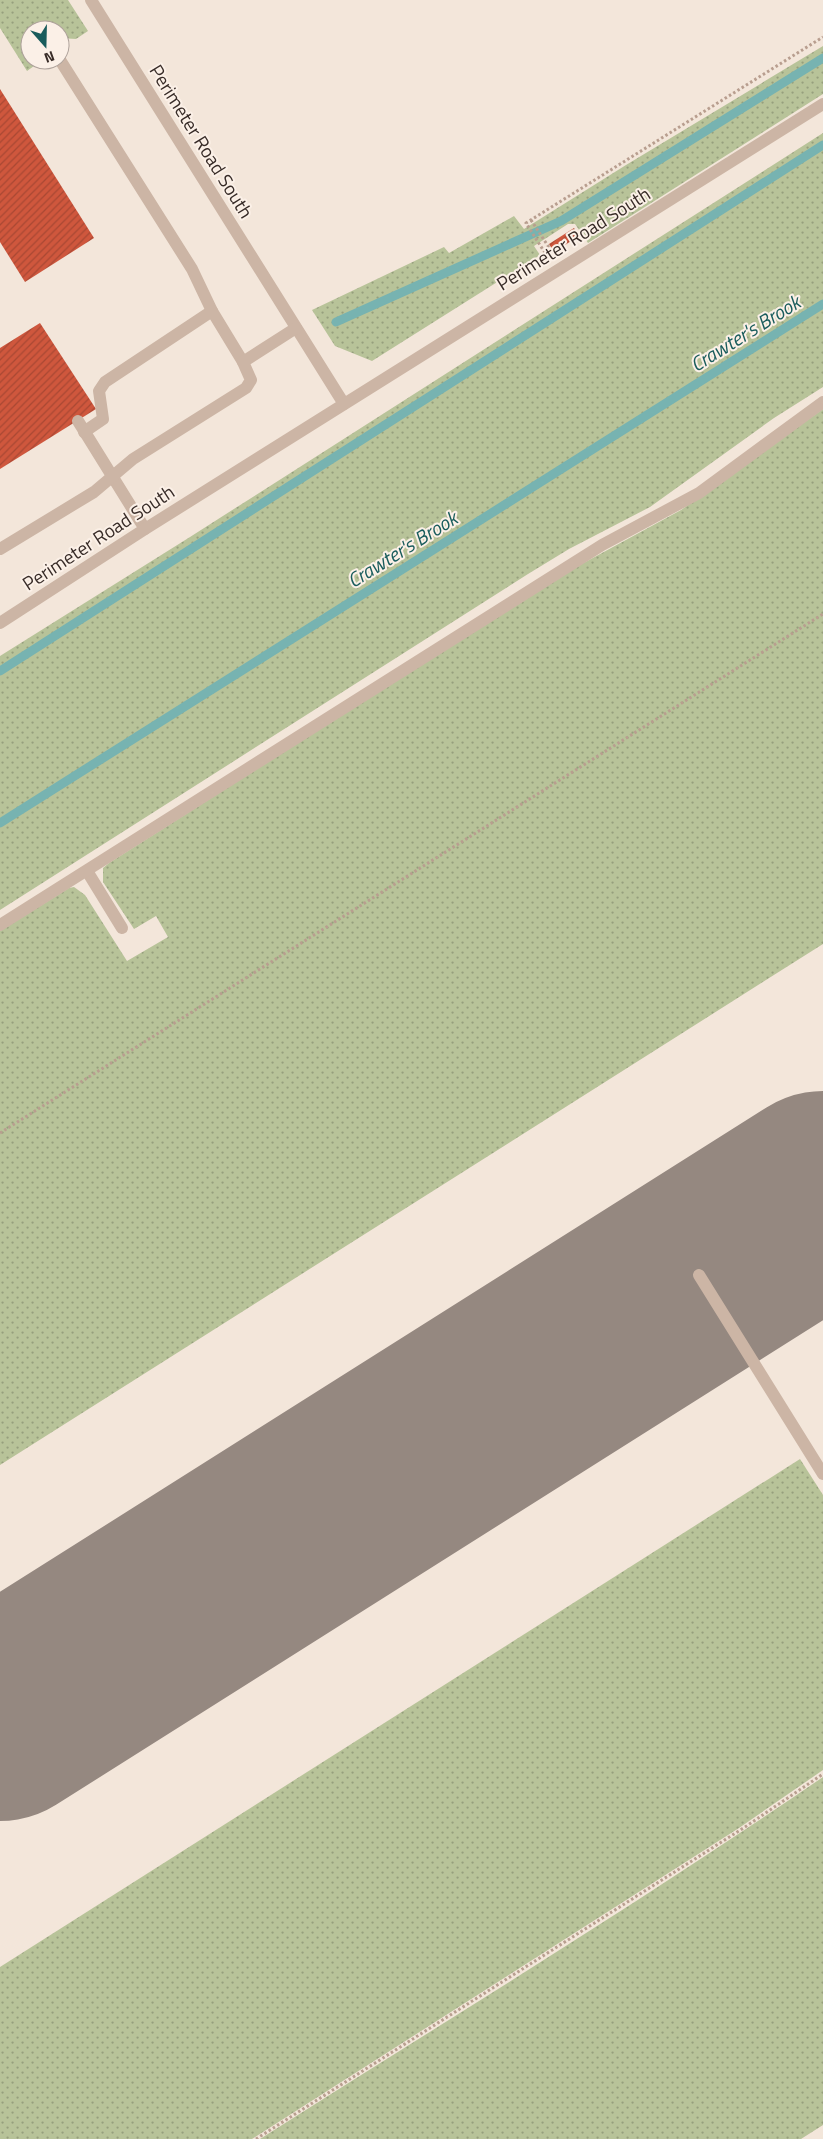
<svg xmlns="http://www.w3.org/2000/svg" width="823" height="2139" font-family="'Titillium Web',sans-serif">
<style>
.grass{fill:url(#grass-dots)}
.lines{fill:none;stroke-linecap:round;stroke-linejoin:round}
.stream{stroke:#77b3b1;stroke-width:9}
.runway{stroke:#958880;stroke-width:210}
.building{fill:url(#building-hatch)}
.path{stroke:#b89e8f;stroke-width:3;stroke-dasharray:2.5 2.5;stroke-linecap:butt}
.lane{stroke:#ccb5a5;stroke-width:12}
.labels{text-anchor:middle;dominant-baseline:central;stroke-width:4;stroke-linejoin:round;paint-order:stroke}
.street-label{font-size:19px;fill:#372b27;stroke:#fbf0e7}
.water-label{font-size:20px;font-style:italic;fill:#195c5c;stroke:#fbf0e7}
</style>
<defs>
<pattern id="grass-dots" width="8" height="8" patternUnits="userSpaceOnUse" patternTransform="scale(1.25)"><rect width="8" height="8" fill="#b8c399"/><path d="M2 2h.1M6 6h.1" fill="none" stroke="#969f7d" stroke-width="1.8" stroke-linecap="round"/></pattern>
<pattern id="building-hatch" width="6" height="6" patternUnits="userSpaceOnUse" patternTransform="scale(1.25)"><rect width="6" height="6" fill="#cf573d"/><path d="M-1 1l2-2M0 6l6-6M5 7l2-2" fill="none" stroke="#a94833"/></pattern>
</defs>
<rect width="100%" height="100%" fill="#f3e6da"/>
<!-- grass -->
<g class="grass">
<polygon points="0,0 68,0 88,31 76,39 60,38 60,30 30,30 30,60 41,61 27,71 0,28"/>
<polygon points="823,46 823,94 588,243 575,224 568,224 534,246 540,255 372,361 335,346 312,310 444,247 449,253 514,216 524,229 626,165"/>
<polygon points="823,133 823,387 774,418 650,507 569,549 528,574 0,910 0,656 190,537"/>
<polygon points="823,409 823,944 0,1465 0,931 69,888 74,887 85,895 127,961 168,937 156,916 134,929 103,882 103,868 109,863 567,572 681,510"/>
<polygon points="800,1459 823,1495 823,1770 739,1828 252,2139 0,2139 0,1967"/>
<path d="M823,1777V2125L801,2139H260C449,2019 639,1903 823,1777Z"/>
</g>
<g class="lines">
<!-- stream -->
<g class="stream">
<polyline points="336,322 561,221 823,58"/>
<polyline points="0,671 823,145"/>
<polyline points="0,823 823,304"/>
</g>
<!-- runway -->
<polyline class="runway" points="0,1716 823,1196"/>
</g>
<!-- building -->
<g class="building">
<polygon points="0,89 94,238 25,282 0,242"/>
<polygon points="574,228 579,236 554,252 549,244"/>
<polygon points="40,323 96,409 0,469 0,348"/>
</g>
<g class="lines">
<!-- path -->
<g class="path">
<polyline points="531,220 550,249"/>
<polyline points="545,253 526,223 823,37"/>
<polyline points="0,1133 823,614"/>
<polyline points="256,2139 745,1827 823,1774"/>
</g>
<!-- lane -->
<g class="lane">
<polyline points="91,0 344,404"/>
<polyline points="60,60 192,269 212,311"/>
<polyline points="78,421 145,529"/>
<polyline points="84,432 103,419 99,391 105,382 212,311 243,362"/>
<polyline points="0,549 94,492 133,459 246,388 251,380 243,362 296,328"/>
<polyline points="0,623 145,529 823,104"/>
<polyline points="87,871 122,928"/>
<polyline points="0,925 602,545 699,493 823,402"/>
<polyline points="699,1275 823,1474"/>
</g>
</g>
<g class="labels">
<!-- street labels -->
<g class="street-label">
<text transform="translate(202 141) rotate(58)">Perimeter Road South</text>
<text transform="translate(573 238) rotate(-32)">Perimeter Road South</text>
<text transform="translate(98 537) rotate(-33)">Perimeter Road South</text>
</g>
<!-- water labels -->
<g class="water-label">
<text transform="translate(745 333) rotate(-32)">Crawter's Brook</text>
<text transform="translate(402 549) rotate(-32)">Crawter's Brook</text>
</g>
</g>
<!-- north arrow -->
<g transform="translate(45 45) rotate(160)"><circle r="24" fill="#fbf0e7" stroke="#ada19a"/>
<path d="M0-4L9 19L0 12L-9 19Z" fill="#195c5c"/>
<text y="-8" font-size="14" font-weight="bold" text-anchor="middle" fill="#372b27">N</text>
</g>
</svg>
